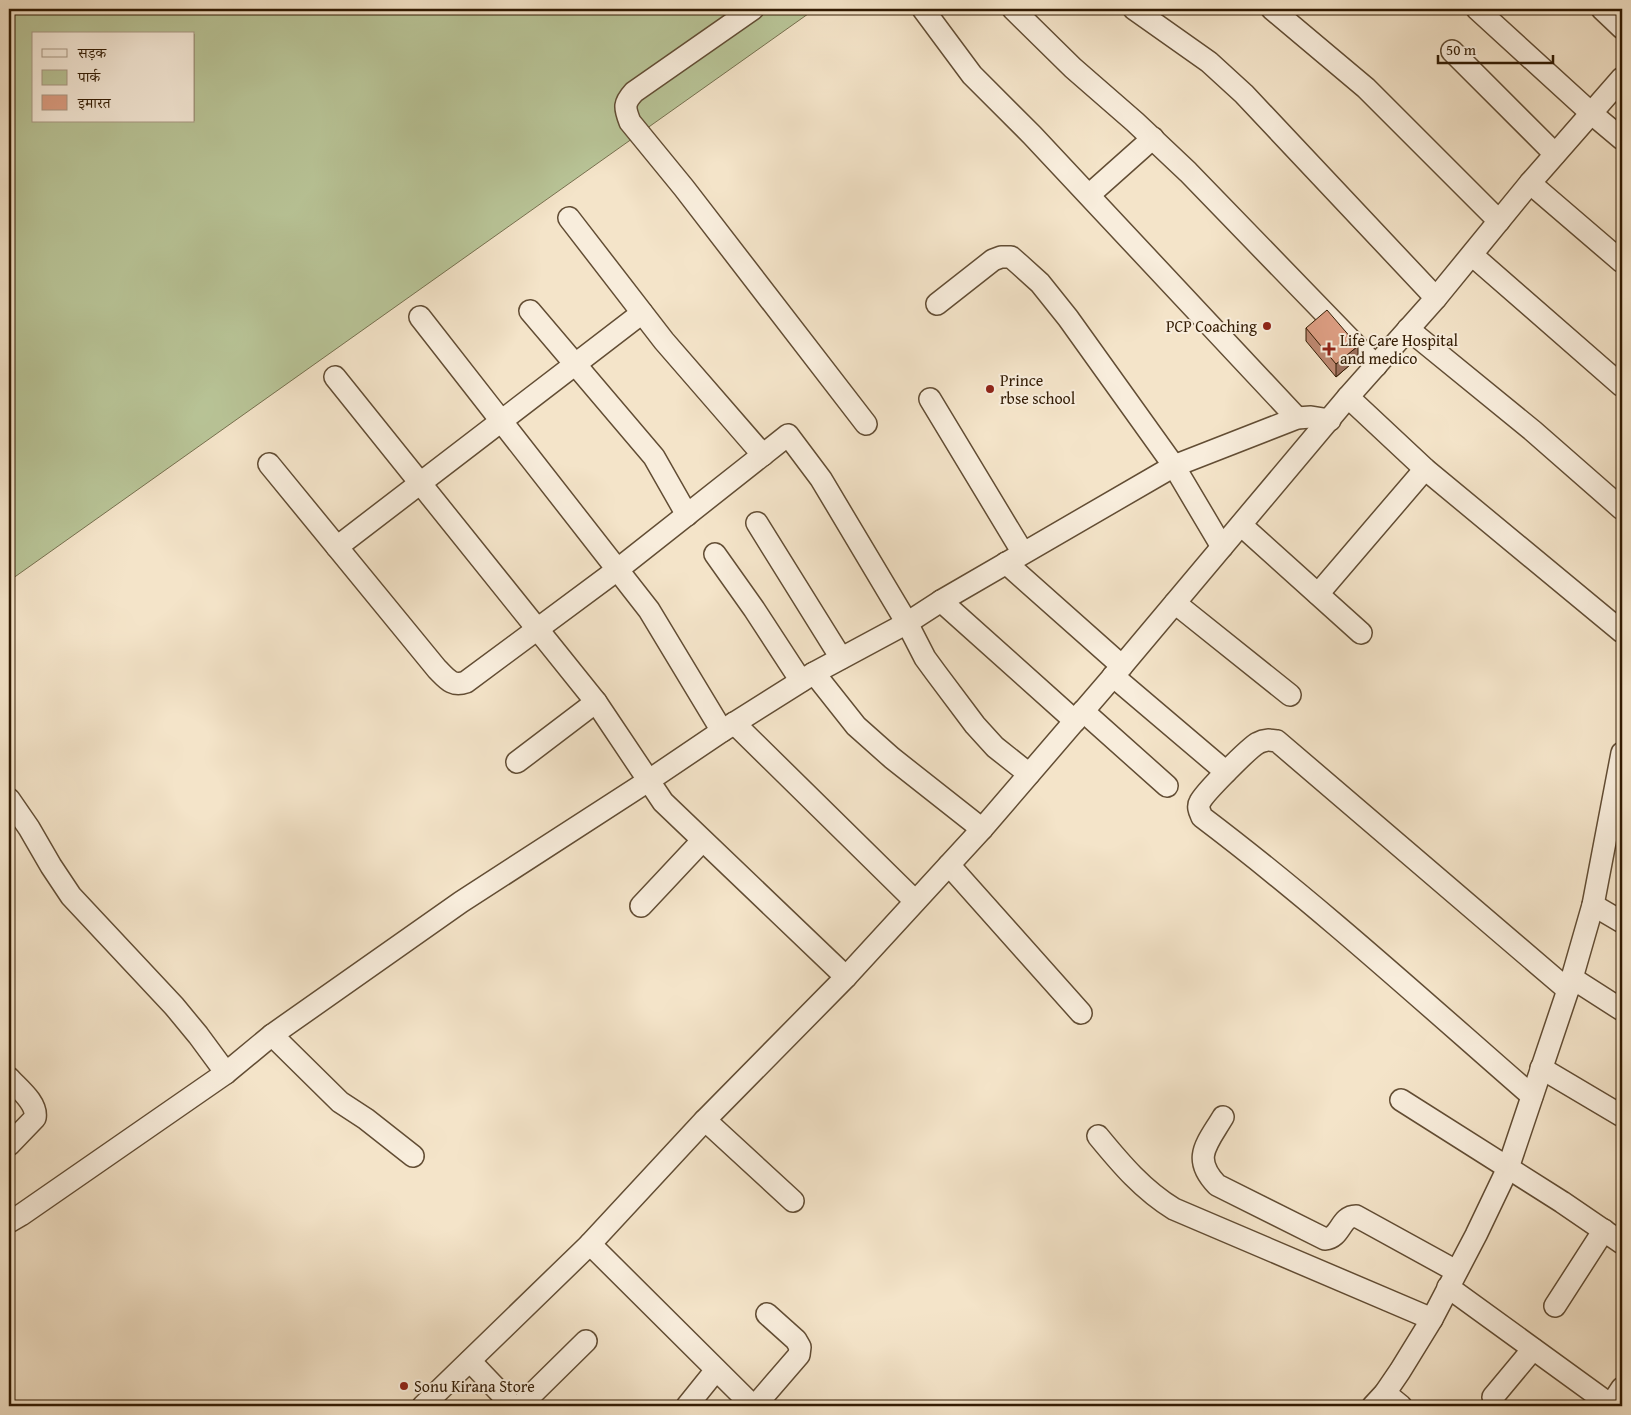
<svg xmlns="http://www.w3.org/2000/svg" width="1631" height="1415" font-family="'Gentium Book Plus','Noto Serif Devanagari',serif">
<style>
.green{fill:#b9c598;stroke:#76704e;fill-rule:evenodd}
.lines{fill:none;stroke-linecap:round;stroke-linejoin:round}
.minor-casing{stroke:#624d34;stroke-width:24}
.minor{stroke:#f8eddc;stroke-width:21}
.wall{fill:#be8871;stroke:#321b03}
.shaded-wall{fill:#9b6f5c;stroke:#321b03}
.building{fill:#dd9e83;stroke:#321b03}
.poi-dot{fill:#8f2418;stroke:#f8eddc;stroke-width:2}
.labels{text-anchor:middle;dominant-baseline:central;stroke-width:4;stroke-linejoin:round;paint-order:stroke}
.poi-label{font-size:16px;fill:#321b03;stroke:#f8eddc;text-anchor:start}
</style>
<rect width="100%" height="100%" fill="#f4e4c9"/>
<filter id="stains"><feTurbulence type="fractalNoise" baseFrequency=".004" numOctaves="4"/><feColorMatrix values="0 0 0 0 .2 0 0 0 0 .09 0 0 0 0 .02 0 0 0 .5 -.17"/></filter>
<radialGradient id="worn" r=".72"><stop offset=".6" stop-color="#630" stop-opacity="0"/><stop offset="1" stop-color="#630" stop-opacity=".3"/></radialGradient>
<!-- green -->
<path class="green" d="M9,9H815L9,581ZM34,34H194V121H34Z"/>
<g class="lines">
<defs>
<g id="minor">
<path d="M753,9L634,92C624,103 624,107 630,122L684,188L866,424"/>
<polyline points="923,9 972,75 1032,135 1297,418"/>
<polyline points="1013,9 1073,68 1135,122 1188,172 1376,366"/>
<polyline points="1134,9 1209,62 1244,94 1436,298"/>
<polyline points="1272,9 1366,88 1499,221"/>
<polyline points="1477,9 1591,113 1622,139"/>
<polyline points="1602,9 1622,28"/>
<polyline points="1452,51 1555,154"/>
<polyline points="1530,183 1622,262"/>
<polyline points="1089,195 1153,138"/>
<polyline points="569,218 664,341 763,455"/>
<polyline points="1472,255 1622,386"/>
<polyline points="937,304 993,260 1001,257 1011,257 1019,264 1040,283 1068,318 1174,466 1222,547"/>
<polyline points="530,311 654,457 687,515"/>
<polyline points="420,317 649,610 722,731"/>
<polyline points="1408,329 1533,431 1622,509"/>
<polyline points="335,377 596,702 663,802 846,977"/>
<polyline points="1348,397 1425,469 1622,632"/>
<polyline points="930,399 1023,553"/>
<path d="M269,464L437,669C447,679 452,687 466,682L617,570L788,435L821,479L907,623L925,658L936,673L975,725L995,747L1029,774"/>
<polyline points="757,523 841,658"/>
<polyline points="1241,525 1361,633"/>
<polyline points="337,547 642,313"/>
<polyline points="715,554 754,609 801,681"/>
<polyline points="1006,563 1122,666"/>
<polyline points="1318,594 1425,469"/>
<polyline points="941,601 1075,721"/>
<polyline points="1175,603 1290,695"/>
<polyline points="814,673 856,726 892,758 982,829"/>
<polyline points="1113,676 1226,772"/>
<polyline points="1083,711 1167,786"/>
<polyline points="734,723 915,901"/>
<polyline points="517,762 596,702"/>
<polyline points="9,799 29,828 51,866 71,896 174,1006 198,1035 226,1073"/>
<polyline points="949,865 1081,1013"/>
<polyline points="1593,905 1622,922"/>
<polyline points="641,906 702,841"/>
<polyline points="1572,978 1622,1010"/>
<polyline points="272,1035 340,1102 366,1119 413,1156"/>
<polyline points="1541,1068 1622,1116"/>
<path d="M9,1078C18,1088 38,1103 35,1118L9,1145"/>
<path d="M1532,1096C1423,1001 1317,904 1202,817C1200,812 1197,807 1200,802C1204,793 1250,747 1258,743C1265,739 1270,740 1277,741L1568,990"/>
<polyline points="1401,1100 1562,1202 1622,1243"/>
<path d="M1223,1117C1207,1144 1191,1158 1217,1185L1325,1239C1341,1238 1340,1216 1356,1216L1456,1271"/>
<polyline points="705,1120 793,1201"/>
<path d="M1098,1136C1121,1164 1143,1190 1174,1209L1432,1319"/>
<polyline points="9,1222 21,1215 226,1073 272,1035 461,902 648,781 722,731 814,673 907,623 941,601 1174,466 1297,418 1311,417 1330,420"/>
<polyline points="590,1244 753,1406"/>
<polyline points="1448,1287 1612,1406"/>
<polyline points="1555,1306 1604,1230"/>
<polyline points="470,1361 513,1406"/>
<polyline points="1385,1393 1401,1406"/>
<polyline points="1493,1397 1533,1349"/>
<polyline points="423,1406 590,1244 705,1120 846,977 982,829 1122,666 1348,397 1436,298 1530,183 1622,78"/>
<polyline points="520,1406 586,1341"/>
<polyline points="687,1406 716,1370"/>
<polyline points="755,1406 799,1355 800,1347 796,1340 767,1314"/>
<polyline points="1373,1406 1385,1393 1400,1371 1432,1319 1476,1235 1508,1168 1572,978 1593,905 1622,753"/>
<polyline points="1610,1406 1622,1388"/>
</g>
</defs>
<!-- minor casing -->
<use href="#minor" class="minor-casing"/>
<!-- minor -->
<use href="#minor" class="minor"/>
</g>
<!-- wall -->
<polygon class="wall" points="1306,328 1358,358 1336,377 1306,341"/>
<!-- shaded-wall -->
<polygon class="shaded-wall" points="1358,346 1358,358 1336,377 1336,364"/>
<!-- building -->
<polygon class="building" points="1327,310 1358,346 1336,364 1306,328"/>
<!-- markers -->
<g class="poi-dot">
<circle cx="1267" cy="326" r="5"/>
<path d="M1326.5 341.5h5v5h5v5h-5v5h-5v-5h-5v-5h5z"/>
<circle cx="990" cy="389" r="5"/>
<circle cx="404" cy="1386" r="5"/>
</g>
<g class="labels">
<!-- poi labels -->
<g class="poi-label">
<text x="1257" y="326" text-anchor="end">PCP Coaching</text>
<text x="1340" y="340">Life Care Hospital<tspan x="1340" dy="18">and medico</tspan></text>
<text x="1000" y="380">Prince<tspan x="1000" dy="18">rbse school</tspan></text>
<text x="414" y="1386">Sonu Kirana Store</text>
</g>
</g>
<!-- margin -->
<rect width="1631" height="1415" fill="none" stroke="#f4e4c9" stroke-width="30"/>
<rect x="10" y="10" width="1611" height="1395" fill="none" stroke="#321b03" stroke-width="2.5"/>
<rect x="15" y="15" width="1601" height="1385" fill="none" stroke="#321b03"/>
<!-- legend -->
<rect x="32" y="32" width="162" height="90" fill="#f8eddc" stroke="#a99985"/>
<rect x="42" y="49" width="25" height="8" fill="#f8eddc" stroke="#a99985"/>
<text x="78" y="58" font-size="15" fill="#321b03">सड़क</text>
<rect x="42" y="70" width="25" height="15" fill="#b9c598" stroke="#a99985"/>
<text x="78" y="82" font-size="15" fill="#321b03">पार्क</text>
<rect x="42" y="95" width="25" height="15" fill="#dd9e83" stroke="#a99985"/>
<text x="78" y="108" font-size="15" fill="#321b03">इमारत</text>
<!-- scale -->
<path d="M1438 55v8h115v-8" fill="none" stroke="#321b03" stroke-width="2.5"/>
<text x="1446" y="55" font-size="15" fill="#321b03" stroke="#f8eddc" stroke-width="4" paint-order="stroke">50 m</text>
<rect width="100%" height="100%" filter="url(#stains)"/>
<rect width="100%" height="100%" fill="url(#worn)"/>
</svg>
